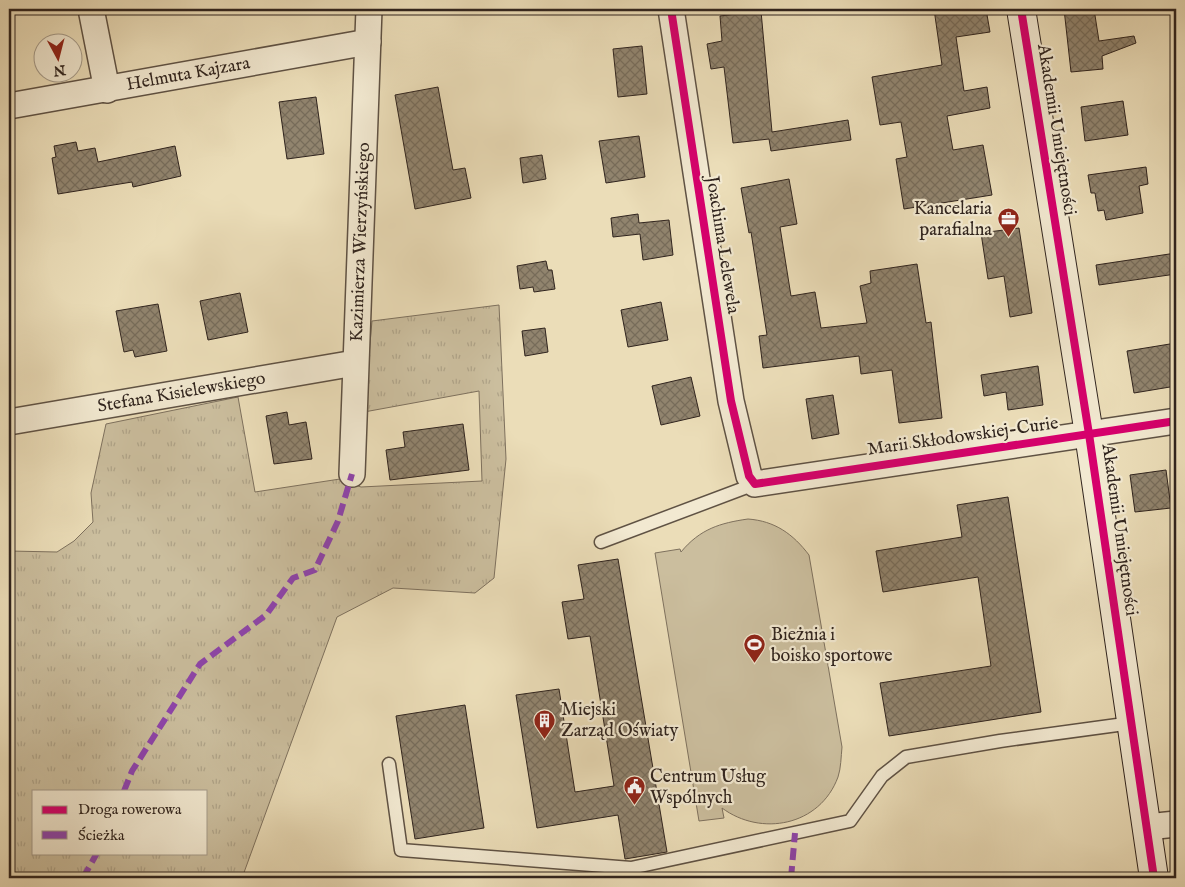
<svg xmlns="http://www.w3.org/2000/svg" width="1185" height="887" font-family="'IM FELL English',serif">
<style>
.grass{fill:url(#grass-tufts);stroke:#7e715e;fill-rule:evenodd}
.cemetery{fill:url(#cemetery-stones);stroke:#7e715e}
.garden{fill:#cbbe9e;stroke:#7e715e}
.building{fill:url(#building-cross-hatch);stroke:#30241e}
.lines{fill:none;stroke-linecap:round;stroke-linejoin:round}
.lane-casing{stroke:#5f5244;stroke-width:15}
.street-casing{stroke:#5f5244;stroke-width:28}
.secondary-casing{stroke:#30241e;stroke-width:30}
.lane{stroke:#f2e9d1;stroke-width:12}
.street{stroke:#f2e9d1;stroke-width:25}
.secondary{stroke:#f2e9d1;stroke-width:28}
.quiet{stroke:#8e44ad;stroke-width:6;stroke-dasharray:12 6;stroke-linecap:butt}
.cycleway-casing{stroke:#f2e9d1;stroke-width:11}
.cycleway{stroke:#d6006c;stroke-width:8}
.labels{text-anchor:middle;dominant-baseline:central;stroke-width:4.5;stroke-linejoin:round;paint-order:stroke}
.street-label{font-size:18px;fill:#30241e;stroke:#f2e9d1}
.poi-label{font-size:18px;fill:#30241e;stroke:#f2e9d1;text-anchor:start}
</style>
<defs>
<pattern id="grass-tufts" width="24" height="20" patternUnits="userSpaceOnUse" patternTransform="scale(1.25)"><rect width="24" height="20" fill="#cbbe9e"/><path d="M3 7l-1-3M5 7V3M7 7l1-3M15 17l-1-3M17 17v-4M19 17l1-3" fill="none" stroke="#afa388"/></pattern>
<pattern id="cemetery-stones" width="16" height="16" patternUnits="userSpaceOnUse" patternTransform="scale(1.25)"><rect width="16" height="16" fill="#cbbe9e"/><path d="M2 7V4a2 2 0 0 1 4 0v3zM10 15v-3a2 2 0 0 1 4 0v3z" fill="#afa388"/></pattern>
<pattern id="building-cross-hatch" width="8" height="8" patternUnits="userSpaceOnUse" patternTransform="scale(1.25)"><rect width="8" height="8" fill="#91846e"/><path d="M0 0l8 8M0 8l8-8" fill="none" stroke="#776c5a"/></pattern>
</defs>
<rect width="100%" height="100%" fill="#ebddb8"/>
<filter id="stains"><feTurbulence type="fractalNoise" baseFrequency=".004" numOctaves="4"/><feColorMatrix values="0 0 0 0 .2 0 0 0 0 .09 0 0 0 0 .02 0 0 0 .5 -.17"/></filter>
<radialGradient id="worn" r=".72"><stop offset=".6" stop-color="#630" stop-opacity="0"/><stop offset="1" stop-color="#630" stop-opacity=".3"/></radialGradient>
<!-- grass -->
<path class="grass" d="M499,305L506,459L494,578L475,593L393,588L337,617L242,878H9V551L57,552L74,541L93,522L91,493L106,424L238,397L255,492L340,479L361,487L482,481L479,391L364,412L372,321ZM34,791H206V853H34Z"/>
<!-- cemetery -->
<polygon class="cemetery" points="1176,842 1176,878 1171,843"/>
<!-- garden -->
<path class="garden" d="M748,519C775,521 793,534 809,555L842,747C841,757 841,768 838,777C820,826 761,837 722,808L724,818L699,821L655,553L680,549L681,552C700,529 720,523 748,519Z"/>
<!-- building -->
<g class="building">
<polygon points="934,9 986,9 990,32 956,37 964,91 987,87 990,108 947,116 953,150 983,145 992,195 904,209 896,159 907,157 901,122 880,125 872,77 942,65"/>
<polygon points="1064,9 1094,9 1099,41 1134,36 1136,43 1102,56 1103,69 1071,72"/>
<polygon points="761,11 772,132 848,120 851,140 771,151 769,139 733,143 724,67 711,69 707,44 722,41 720,16"/>
<polygon points="642,46 647,94 618,97 613,49"/>
<polygon points="438,87 453,170 465,168 471,198 415,209 395,95"/>
<polygon points="316,97 324,154 287,159 279,102"/>
<polygon points="1123,101 1128,135 1085,141 1081,107"/>
<polygon points="639,136 645,177 606,183 599,141"/>
<polygon points="76,142 78,151 95,148 98,162 175,146 181,176 133,187 132,182 58,194 52,158 56,157 54,146"/>
<polygon points="542,155 546,179 523,183 520,158"/>
<polygon points="1146,167 1148,184 1139,186 1143,213 1106,220 1104,210 1098,211 1095,193 1091,193 1088,175"/>
<polygon points="789,179 797,224 780,227 791,296 815,292 821,328 867,323 860,286 871,283 870,271 917,264 926,323 931,322 942,418 899,423 892,370 861,374 859,356 763,368 759,336 767,335 751,232 749,233 741,188"/>
<polygon points="638,214 639,223 669,220 673,255 643,260 640,234 613,237 611,218"/>
<polygon points="1019,228 1032,313 1010,317 1004,276 988,279 981,233"/>
<polygon points="1176,253 1176,274 1099,285 1096,265"/>
<polygon points="546,261 548,270 552,270 555,289 534,292 533,287 520,289 517,266"/>
<polygon points="240,293 248,332 208,340 200,301"/>
<polygon points="661,302 668,340 628,347 621,310"/>
<polygon points="158,304 167,351 135,357 133,350 124,352 116,311"/>
<polygon points="545,328 548,352 525,356 522,331"/>
<polygon points="1176,343 1176,386 1134,393 1127,351"/>
<polygon points="1038,366 1043,405 1008,410 1006,392 984,396 981,375"/>
<polygon points="691,377 700,416 661,425 652,386"/>
<polygon points="833,395 839,434 812,439 806,399"/>
<polygon points="287,412 289,425 306,422 312,459 274,464 266,416"/>
<polygon points="463,424 469,470 390,480 386,450 405,447 403,432"/>
<polygon points="1166,470 1171,508 1135,512 1130,475"/>
<polygon points="1008,497 1041,712 889,736 880,683 991,666 978,577 883,592 876,551 962,537 957,505"/>
<polygon points="618,559 667,852 625,859 618,815 537,828 516,695 559,689 575,792 614,786 590,636 568,639 562,602 584,599 578,565"/>
<polygon points="465,705 484,828 415,839 396,716"/>
</g>
<g class="lines">
<defs>
<g id="lane">
<polyline points="601,542 755,484"/>
<polyline points="389,764 401,850 631,868 850,821 882,776 906,757 1000,741 1132,723"/>
</g>
<g id="street">
<polyline points="91,9 107,90"/>
<polyline points="671,9 731,401 749,476 755,484 1176,421"/>
<path id="s1" d="M9,106L368,42"/>
<path id="s2" d="M9,422L355,363"/>
<path id="s3" d="M352,474L369,9"/>
<polyline points="1147,827 1176,824"/>
</g>
<polyline id="secondary" points="1021,9 1089,434 1154,878"/>
</defs>
<!-- lane casing -->
<use href="#lane" class="lane-casing"/>
<!-- street casing -->
<use href="#street" class="street-casing"/>
<!-- secondary casing -->
<use href="#secondary" class="secondary-casing"/>
<!-- lane -->
<use href="#lane" class="lane"/>
<!-- street -->
<use href="#street" class="street"/>
<!-- secondary -->
<use href="#secondary" class="secondary"/>
<!-- quiet -->
<g class="quiet">
<polyline points="124,791 132,771 200,664 266,615 293,578 315,570 338,521 352,474"/>
<polyline points="83,878 97,853"/>
<polyline points="791,878 795,833"/>
</g>
<defs>
<g id="cycleway">
<polyline points="671,9 731,401 749,476 755,484 1176,421"/>
<polyline points="1021,9 1089,434 1154,878"/>
</g>
</defs>
<!-- cycleway casing -->
<use href="#cycleway" class="cycleway-casing"/>
<!-- cycleway -->
<use href="#cycleway" class="cycleway"/>
</g>
<!-- icons -->
<defs>
<symbol id="office-pin" viewBox="-11 -11 22 30"><path d="M0 17L-7.5 6A9.5 9.5 0 1 1 7.5 6Z" fill="#8f2418" stroke="#f2e9d1"/><path d="M-6-3h4V-5.5h4V-3h4V5H-6ZM-1-4.5V-3h2v-1.5ZM-6 0V1H6V0Z" fill="#fff"/></symbol>
<symbol id="stadium-pin" viewBox="-11 -11 22 30"><path d="M0 17L-7.5 6A9.5 9.5 0 1 1 7.5 6Z" fill="#8f2418" stroke="#f2e9d1"/><path d="M0-5a6.5 5 0 1 0 0 10a6.5 5 0 1 0 0-10ZM-3.5-1.8h7v3.6h-7Z" fill="#fff"/></symbol>
<symbol id="building-pin" viewBox="-11 -11 22 30"><path d="M0 17L-7.5 6A9.5 9.5 0 1 1 7.5 6Z" fill="#8f2418" stroke="#f2e9d1"/><path d="M-4-6H4V6H1V3H-1V6H-4ZM-2.5-4.3h1.7v1.8h-1.7ZM.8-4.3h1.7v1.8H.8ZM-2.5-1h1.7V.8h-1.7ZM.8-1h1.7V.8H.8Z" fill="#fff"/></symbol>
<symbol id="civic-pin" viewBox="-11 -11 22 30"><path d="M0 17L-7.5 6A9.5 9.5 0 1 1 7.5 6Z" fill="#8f2418" stroke="#f2e9d1"/><path d="M-.6-6.5H3V-4.5H.6V-3L4-1V1h2V6H-6V1h2V-1L-.6-3ZM-1.2 2.5V6h2.4V2.5Z" fill="#fff"/></symbol>
</defs>
<g fill-rule="evenodd">
<use href="#office-pin" x="996" y="206" width="25" height="34"/>
<use href="#stadium-pin" x="742" y="632" width="25" height="34"/>
<use href="#building-pin" x="532" y="708" width="25" height="34"/>
<use href="#civic-pin" x="622" y="774" width="25" height="34"/>
</g>
<g class="labels">
<!-- street labels -->
<g class="street-label">
<text stroke="none"><textPath href="#s1" startOffset="182">Helmuta Kajzara</textPath></text>
<text transform="translate(1056 130) rotate(81)">Akademii Umiejętności</text>
<text stroke="none"><textPath href="#s3" startOffset="232">Kazimierza Wierzyńskiego</textPath></text>
<text transform="translate(722 245) rotate(81)">Joachima Lelewela</text>
<text stroke="none"><textPath href="#s2" startOffset="175">Stefana Kisielewskiego</textPath></text>
<text transform="translate(963 437) rotate(-8)">Marii Skłodowskiej-Curie</text>
<text transform="translate(1119 530) rotate(82)">Akademii Umiejętności</text>
</g>
<!-- poi labels -->
<g class="poi-label">
<text x="992" y="209" text-anchor="end">Kancelaria<tspan x="992" dy="21">parafialna</tspan></text>
<text x="771" y="635">Bieżnia i<tspan x="771" dy="21">boisko sportowe</tspan></text>
<text x="561" y="710">Miejski<tspan x="561" dy="21">Zarząd Oświaty</tspan></text>
<text x="650" y="777">Centrum Usług<tspan x="650" dy="21">Wspólnych</tspan></text>
</g>
</g>
<!-- margin -->
<rect width="1185" height="887" fill="none" stroke="#ebddb8" stroke-width="30"/>
<rect x="10" y="10" width="1165" height="867" fill="none" stroke="#30241e" stroke-width="2.5"/>
<rect x="15" y="15" width="1155" height="857" fill="none" stroke="#30241e"/>
<!-- legend -->
<rect x="32" y="790" width="175" height="65" fill="#f2e9d1" stroke="#a49a89"/>
<rect x="42" y="806" width="25" height="8" fill="#d6006c" stroke="#a49a89"/>
<text x="78" y="814" font-size="15" fill="#30241e">Droga rowerowa</text>
<rect x="42" y="831" width="25" height="8" fill="#8e44ad" stroke="#a49a89"/>
<text x="78" y="840" font-size="15" fill="#30241e">Ścieżka</text>
<!-- north arrow -->
<g transform="translate(58 58) rotate(173)"><circle r="24" fill="#f2e9d1" stroke="#a49a89"/>
<path d="M0-4L9 19L0 12L-9 19Z" fill="#8f2418"/>
<text y="-8" font-size="14" font-weight="bold" text-anchor="middle" fill="#30241e">N</text>
</g>
<rect width="100%" height="100%" filter="url(#stains)"/>
<rect width="100%" height="100%" fill="url(#worn)"/>
</svg>
